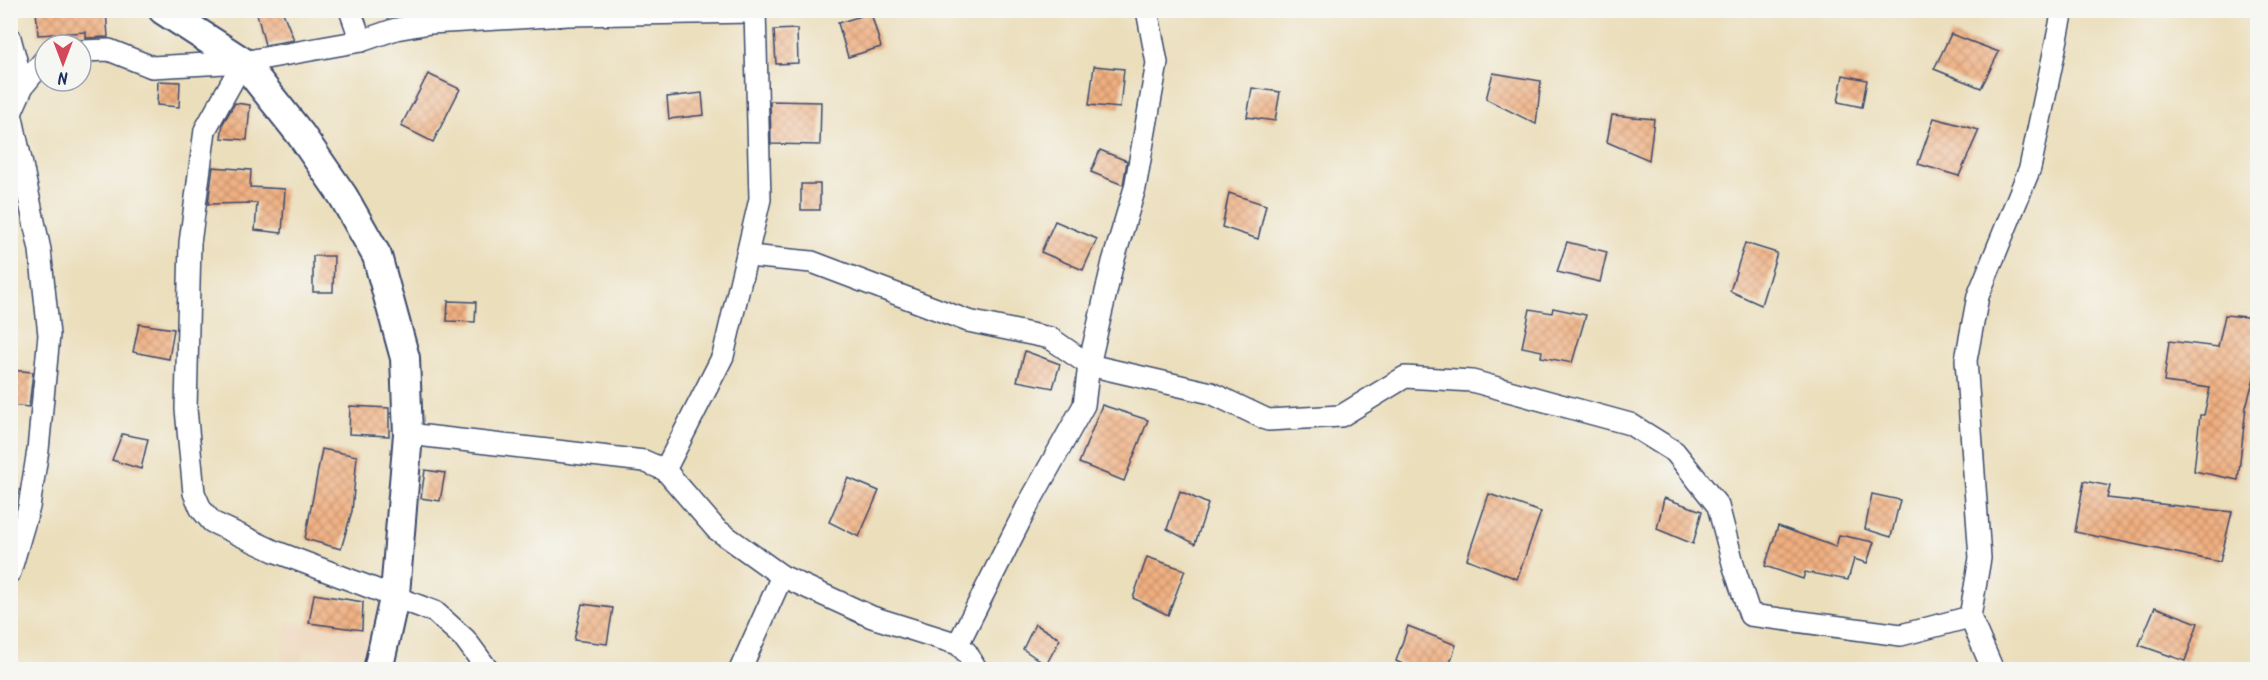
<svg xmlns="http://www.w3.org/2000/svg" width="2268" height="680" font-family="Kalam,sans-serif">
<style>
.built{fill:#eed6bb}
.building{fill:url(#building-cross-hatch)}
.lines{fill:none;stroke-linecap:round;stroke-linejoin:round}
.street-casing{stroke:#3a496c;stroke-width:24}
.secondary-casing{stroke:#3a496c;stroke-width:32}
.street{stroke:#fff;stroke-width:21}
.secondary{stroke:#fff;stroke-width:28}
</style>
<defs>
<pattern id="building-cross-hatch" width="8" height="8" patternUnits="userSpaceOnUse" patternTransform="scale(1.5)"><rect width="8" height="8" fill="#f1af7f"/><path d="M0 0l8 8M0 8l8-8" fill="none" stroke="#c28f6b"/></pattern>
</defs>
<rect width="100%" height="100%" fill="#f6f6f2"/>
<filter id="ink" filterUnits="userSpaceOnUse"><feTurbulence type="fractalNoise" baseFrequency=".0167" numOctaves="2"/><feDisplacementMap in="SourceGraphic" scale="12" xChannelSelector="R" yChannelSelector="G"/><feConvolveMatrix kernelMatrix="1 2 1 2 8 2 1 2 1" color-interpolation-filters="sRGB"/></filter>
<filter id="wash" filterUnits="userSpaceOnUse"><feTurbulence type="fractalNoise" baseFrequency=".008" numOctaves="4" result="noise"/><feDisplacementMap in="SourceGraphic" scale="24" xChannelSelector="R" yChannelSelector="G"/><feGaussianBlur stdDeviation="1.35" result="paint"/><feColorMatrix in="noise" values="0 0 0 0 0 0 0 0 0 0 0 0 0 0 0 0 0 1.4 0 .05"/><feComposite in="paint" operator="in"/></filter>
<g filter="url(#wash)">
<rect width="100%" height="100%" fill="#ebdebb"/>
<!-- built -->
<polygon class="built" points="287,621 378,631 374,663 303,649 300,669 280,670"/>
<g id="blocks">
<!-- building -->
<g class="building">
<polygon points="36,10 106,10 108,37 86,38 86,32 38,35"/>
<polygon points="256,10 282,10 294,40 265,45"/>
<polygon points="871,13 881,47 848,57 838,23"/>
<polygon points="797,29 798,63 776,64 774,30"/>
<polygon points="1951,34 1999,52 1981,88 1934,69"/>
<polygon points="1094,66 1124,69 1120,108 1089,105"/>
<polygon points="1493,73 1541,81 1536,124 1486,99"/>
<polygon points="428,74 460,89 433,142 401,126"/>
<polygon points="1843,75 1867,80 1862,107 1838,102"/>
<polygon points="158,81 180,82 179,107 157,105"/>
<polygon points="1252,88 1280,92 1275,121 1247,117"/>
<polygon points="702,93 704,115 669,119 667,97"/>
<polygon points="770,101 821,102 820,145 771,144"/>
<polygon points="235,103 250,105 247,140 221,138 223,123"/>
<polygon points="1612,115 1654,119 1649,160 1607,142"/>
<polygon points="1934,118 1979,130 1959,176 1918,164"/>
<polygon points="1100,150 1127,161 1123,185 1091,172"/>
<polygon points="213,167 251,170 250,187 285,189 282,233 255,230 257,203 208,204"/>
<rect x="801" y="184" width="19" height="26"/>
<polygon points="1229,193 1266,205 1258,239 1222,227"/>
<polygon points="1055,221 1097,239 1083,270 1041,252"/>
<polygon points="1567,242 1607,252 1600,282 1557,272"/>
<polygon points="1745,243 1777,253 1761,305 1730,291"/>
<polygon points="313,256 334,256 333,292 313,292"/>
<polygon points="448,301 476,302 475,322 447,321"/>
<polygon points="1553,308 1586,315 1572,363 1541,357 1542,351 1522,347 1530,309 1552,313"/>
<polygon points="2225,315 2258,318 2258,363 2246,407 2238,480 2194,471 2200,415 2204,415 2210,388 2164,382 2169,341 2218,347"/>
<polygon points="139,324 174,329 169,359 133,352"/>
<polygon points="1025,351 1060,364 1053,388 1017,381"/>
<polygon points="10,370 33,372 29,407 10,405"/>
<polygon points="1102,405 1148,420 1124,481 1079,463"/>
<polygon points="350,406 389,408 389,436 349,434"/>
<polygon points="122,434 148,439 141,469 112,460"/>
<polygon points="322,449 357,456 352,511 341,549 305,539"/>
<polygon points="425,470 445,473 440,501 421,498"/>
<polygon points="848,478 879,491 859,537 829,522"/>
<polygon points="2084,481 2110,486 2107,498 2232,512 2220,562 2075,532"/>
<polygon points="1180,491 1208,504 1195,544 1167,529"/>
<polygon points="1489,494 1541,512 1517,579 1467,559"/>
<polygon points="1872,494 1900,500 1891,537 1865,529"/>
<polygon points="1664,498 1702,511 1693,544 1657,529"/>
<polygon points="1778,526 1836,547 1839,535 1874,542 1867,563 1854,559 1848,580 1805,572 1803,579 1765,566"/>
<polygon points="1147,557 1185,570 1168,615 1133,598"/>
<polygon points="314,594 363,602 362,630 309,623"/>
<polygon points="582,604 613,608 607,644 574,640"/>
<polygon points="2155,607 2198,623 2185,661 2139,645"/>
<polygon points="1035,624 1060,639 1046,665 1023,649"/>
<polygon points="1408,626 1456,645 1448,669 1413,669 1396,661"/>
</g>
</g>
</g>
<g filter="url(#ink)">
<use href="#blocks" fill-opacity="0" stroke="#3a496c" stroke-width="1.5"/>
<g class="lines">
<defs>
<g id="street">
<polyline points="350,10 361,41"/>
<polyline points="10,38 23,86"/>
<polyline points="81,51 109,50 152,67 243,62 361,41 396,29 430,23 568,15 755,12"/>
<polyline points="243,62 205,130 190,243 186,409 194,493 201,509 212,522 274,551 435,612 465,639 488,670"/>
<polyline points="748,256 812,262 968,321 1050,338 1089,365 1211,393 1268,420 1341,416 1405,377 1472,381 1630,424 1675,452 1718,506 1734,567 1750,615 1901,635 1970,617"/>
<polyline points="408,434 644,461 665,470 716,529 782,576 872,617 958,644 967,653 977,670"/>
<polyline points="665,470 723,356 760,199 755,10"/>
<polyline points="10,572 29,507 38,450 49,335 40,250 11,113 23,86 45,59"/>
<polyline points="958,644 1028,505 1084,405 1089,365 1113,262 1135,188 1157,63 1147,10"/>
<polyline points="740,670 782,576"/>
<polyline points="1993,670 1970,617 1980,558 1966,360 1978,296 2030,168 2063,10"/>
</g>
<polyline id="secondary" points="163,10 243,62 301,135 343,196 377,256 405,358 408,434 395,594 378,670"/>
</defs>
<!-- street casing -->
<use href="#street" class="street-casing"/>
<!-- secondary casing -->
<use href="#secondary" class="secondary-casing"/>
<!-- street -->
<use href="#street" class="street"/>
<!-- secondary -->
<use href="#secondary" class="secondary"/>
</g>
</g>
<!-- margin -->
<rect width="2268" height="680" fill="none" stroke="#f6f6f2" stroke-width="36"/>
<!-- north arrow -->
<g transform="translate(63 63) rotate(180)"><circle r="28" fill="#f6f6f2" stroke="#9ea6b7" stroke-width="1.5"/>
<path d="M0-4.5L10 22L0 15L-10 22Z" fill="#d1495b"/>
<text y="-9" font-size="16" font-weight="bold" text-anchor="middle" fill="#1b2f5e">N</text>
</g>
</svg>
